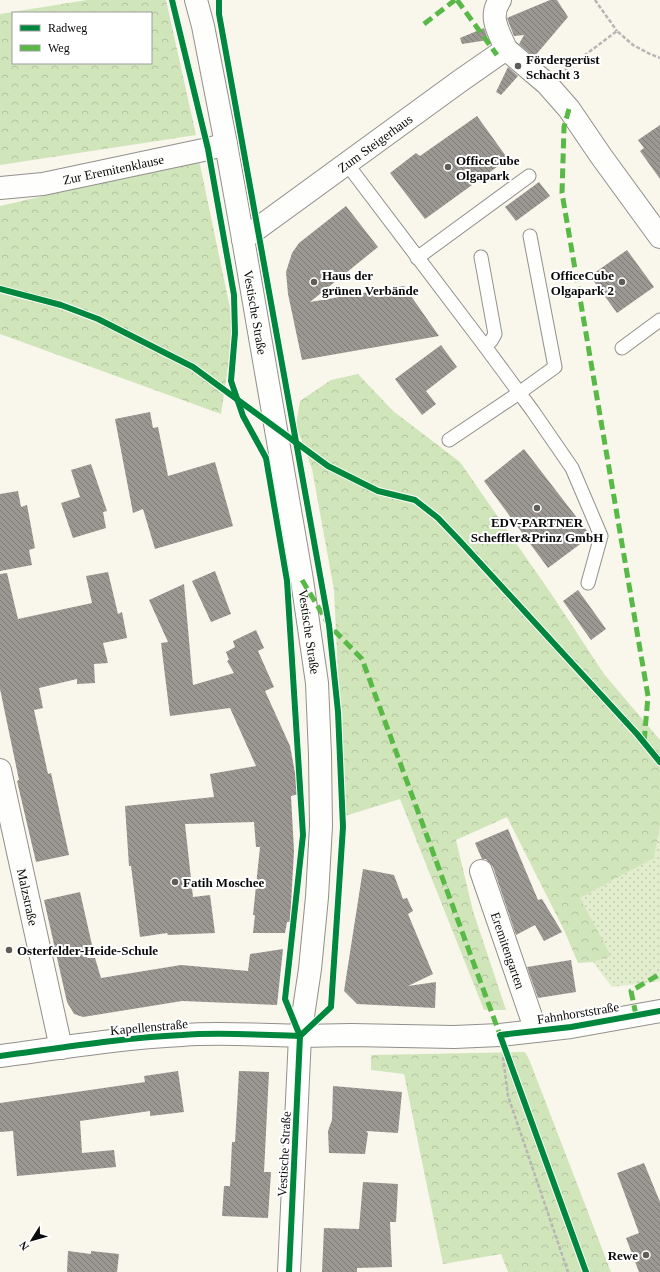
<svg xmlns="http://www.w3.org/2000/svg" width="660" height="1272" font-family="Georgia,serif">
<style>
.grass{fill:url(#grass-dots)}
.forest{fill:url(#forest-crowns);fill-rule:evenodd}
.building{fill:url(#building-back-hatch)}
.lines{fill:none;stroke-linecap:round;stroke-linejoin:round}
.service-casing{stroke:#92908c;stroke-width:15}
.minor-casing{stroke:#92908c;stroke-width:24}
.tertiary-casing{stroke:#92908c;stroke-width:24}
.path{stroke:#b7b6b5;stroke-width:2.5;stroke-dasharray:4 2;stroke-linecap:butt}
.service{stroke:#fefefc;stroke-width:13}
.minor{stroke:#fefefc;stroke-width:22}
.tertiary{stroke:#fefefc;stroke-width:22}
.quiet{stroke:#58b947;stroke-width:5;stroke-dasharray:10 5;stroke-linecap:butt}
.cycleway-casing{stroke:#fff;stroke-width:8}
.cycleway{stroke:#00873e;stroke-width:6}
.poi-dot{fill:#5e5d59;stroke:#fff;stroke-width:1.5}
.labels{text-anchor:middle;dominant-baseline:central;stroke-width:4;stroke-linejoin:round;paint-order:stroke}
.poi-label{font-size:13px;font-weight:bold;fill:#0a0a0a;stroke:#fff;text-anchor:start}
.street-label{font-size:13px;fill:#0a0a0a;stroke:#fff}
</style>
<defs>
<pattern id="grass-dots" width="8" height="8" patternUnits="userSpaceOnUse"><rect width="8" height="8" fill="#e1edcd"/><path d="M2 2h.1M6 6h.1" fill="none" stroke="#c0caaf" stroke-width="1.8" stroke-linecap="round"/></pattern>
<pattern id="forest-crowns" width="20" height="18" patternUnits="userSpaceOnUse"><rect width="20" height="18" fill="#d1e5bb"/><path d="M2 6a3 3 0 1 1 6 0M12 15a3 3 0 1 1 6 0" fill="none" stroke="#b2c39f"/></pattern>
<pattern id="building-back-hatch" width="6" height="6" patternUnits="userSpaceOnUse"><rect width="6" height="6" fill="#9b9893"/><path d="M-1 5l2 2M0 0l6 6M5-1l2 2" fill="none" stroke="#7d7a76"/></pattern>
</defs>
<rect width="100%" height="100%" fill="#f9f6ec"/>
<!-- grass -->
<polygon class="grass" points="660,825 660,981 612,987 593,962 610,956 580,898 654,858"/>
<!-- forest -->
<g class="forest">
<path d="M87,0H166L196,135L0,165V14ZM13,13H151V63H13Z"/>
<polygon points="199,160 234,327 221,414 0,334 0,206"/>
<polygon points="358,374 393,411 460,462 552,595 604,674 660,740 660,825 654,858 580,898 611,956 593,962 578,963 564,930 507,817 456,840 473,911 506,1010 484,1010 400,799 345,816 334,590 312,469 296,425 300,401 331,380"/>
<polygon points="525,1052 529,1059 611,1272 508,1272 501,1254 443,1264 404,1074 371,1070 371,1055"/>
</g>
<!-- building -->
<g class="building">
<polygon points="550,0 557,0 568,17 534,57 519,44 524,35 514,36 507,18"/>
<polygon points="484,28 488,40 462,44 460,38"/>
<polygon points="508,67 518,76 501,95 496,92"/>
<polygon points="477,116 508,159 425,219 390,173 416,153 420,156"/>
<polygon points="660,125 660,179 640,151 644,148 638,140"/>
<polygon points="539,182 550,196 516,221 505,207"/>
<polygon points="346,206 378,247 310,302 404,286 439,336 302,360 288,294 286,272 292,253 299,243"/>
<polygon points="627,250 654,287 617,313 590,276"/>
<polygon points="441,345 457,367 426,391 436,404 422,415 395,379"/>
<polygon points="150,412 153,428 158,427 168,476 215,462 233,526 155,549 143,509 133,513 115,419"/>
<polygon points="524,449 591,536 548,568 484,481"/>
<polygon points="91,464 107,511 103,512 106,528 73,538 61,503 80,497 71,470"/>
<polygon points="18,491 21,507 27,505 35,548 29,550 32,565 0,571 0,494"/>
<polygon points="215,571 231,614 211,622 192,581"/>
<polygon points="108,572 118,614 122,612 127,638 103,643 108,663 94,664 95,683 77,684 77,679 39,688 43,708 34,710 48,774 51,773 69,855 36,862 17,781 19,780 0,689 0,574 7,573 18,619 92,603 86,576"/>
<polygon points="184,584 193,685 234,673 227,661 229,660 226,652 235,647 233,641 256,630 264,648 258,651 274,687 265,691 290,746 299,794 291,796 294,851 290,922 287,922 285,933 253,933 255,915 253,915 260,847 256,847 254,822 185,824 193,897 210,895 215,933 168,935 167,933 140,937 131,866 129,866 125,806 214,797 210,774 256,766 230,708 170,716 161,643 168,642 149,600"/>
<polygon points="578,590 606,629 591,640 563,601"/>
<polygon points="508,829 538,900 542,899 562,932 544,941 535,925 516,935 493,867 486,859 482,859 475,843"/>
<polygon points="363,869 394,875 403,899 407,898 413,911 408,914 433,974 408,986 436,982 435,1008 357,1004 344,991"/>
<polygon points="80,892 92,945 87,945 87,958 95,958 101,978 181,965 248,971 250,954 283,949 277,1005 182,1001 83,1017 74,1014 67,1002 44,900"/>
<polygon points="571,960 576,992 538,998 527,967"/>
<polygon points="178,1071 184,1112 150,1116 150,1111 80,1121 82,1153 114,1150 116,1167 17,1176 13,1131 0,1132 0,1103 145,1082 144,1076"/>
<polygon points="239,1071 269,1072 264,1172 271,1172 268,1218 222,1216 224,1186 230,1186 232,1142 235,1142"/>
<polygon points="333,1086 402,1092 398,1133 366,1131 368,1133 365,1154 329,1153 328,1131 332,1120"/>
<polygon points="644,1163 660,1202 660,1272 639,1272 626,1238 639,1233 617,1173"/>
<polygon points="363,1182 398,1184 396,1222 390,1222 392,1267 357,1268 357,1272 322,1272 324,1228 359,1229"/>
<polygon points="68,1251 91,1254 91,1251 119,1254 117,1272 67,1272"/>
</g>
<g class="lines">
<defs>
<g id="service">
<polyline points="347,164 484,345 532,410 572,468 601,536 588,583"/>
<polyline points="481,257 495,334 491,341 484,345"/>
<polyline points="417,258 529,176"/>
<polyline points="622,348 660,320"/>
<polyline points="449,440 519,393 555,367 530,236"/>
</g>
<g id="minor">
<path d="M500,0C488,17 499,32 506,49"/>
<path id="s1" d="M0,188L43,184L208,149L226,144"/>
<path id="s2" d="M243,239L460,81L506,49L547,84L569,109L601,156L660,237"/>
<path id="s3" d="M0,770L61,1048"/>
<path id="s4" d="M481,871L536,1031"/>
<polyline points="300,1036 351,1035 454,1037 500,1035 571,1027 660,1011"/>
</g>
<g id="tertiary">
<path id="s5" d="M196,0L203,26L226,144L243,239L302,580L317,683L320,755L321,826L317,897L310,969L300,1036L289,1272"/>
<path d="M0,1056C60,1048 121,1038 182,1035C221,1032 261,1035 300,1036"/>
</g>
</defs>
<!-- service casing -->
<use href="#service" class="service-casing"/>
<!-- minor casing -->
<use href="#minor" class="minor-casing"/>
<!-- tertiary casing -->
<use href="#tertiary" class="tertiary-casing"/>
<!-- path -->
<g class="path">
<polyline points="595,0 617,31"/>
<polyline points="565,70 617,31 633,45 650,54 660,58"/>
<polyline points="503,1057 508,1096 568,1272"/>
</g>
<!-- service -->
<use href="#service" class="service"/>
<!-- minor -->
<use href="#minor" class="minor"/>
<!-- tertiary -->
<use href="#tertiary" class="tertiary"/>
<!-- quiet -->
<g class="quiet">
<polyline points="457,0 497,55"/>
<polyline points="424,24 455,0"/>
<polyline points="569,109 564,127 562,193 648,696 644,743"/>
<polyline points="302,580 329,625 362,659 500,1035"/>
<polyline points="636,1015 631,991 660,974"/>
</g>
<defs>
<g id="cycleway">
<polyline points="172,0 208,149 234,295 235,333 231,381 243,416 266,458 287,581 303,835 285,999 300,1036 289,1272"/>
<polyline points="219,0 219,14 329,625 338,712 343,827 331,1007 300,1036"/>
<polyline points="0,289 61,305 98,319 193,367 328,466 378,491 415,500 438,518 459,540 637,734 660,762"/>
<path d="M0,1056C60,1048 121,1038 182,1035C221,1032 261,1035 300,1036"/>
<polyline points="586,1272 500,1035 571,1027 660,1011"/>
</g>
</defs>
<!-- cycleway casing -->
<use href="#cycleway" class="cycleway-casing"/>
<!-- cycleway -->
<use href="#cycleway" class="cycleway"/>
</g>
<!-- markers -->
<g class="poi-dot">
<circle cx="518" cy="66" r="4"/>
<circle cx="448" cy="167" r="4"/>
<circle cx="314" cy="282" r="4"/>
<circle cx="622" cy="282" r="4"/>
<circle cx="537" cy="508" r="4"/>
<circle cx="175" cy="882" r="4"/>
<circle cx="9" cy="950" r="4"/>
<circle cx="646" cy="1255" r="4"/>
</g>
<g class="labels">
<!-- poi labels -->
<g class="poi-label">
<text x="526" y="59">Fördergerüst<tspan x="526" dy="15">Schacht 3</tspan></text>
<text x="456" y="160">OfficeCube<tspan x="456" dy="15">Olgapark</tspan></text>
<text x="322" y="275">Haus der<tspan x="322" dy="15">grünen Verbände</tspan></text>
<text x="614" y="275" text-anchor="end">OfficeCube<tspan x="614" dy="15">Olgapark 2</tspan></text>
<text x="537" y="522" text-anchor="middle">EDV-PARTNER<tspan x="537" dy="15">Scheffler&amp;Prinz GmbH</tspan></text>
<text x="183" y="882">Fatih Moschee</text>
<text x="17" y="950">Osterfelder-Heide-Schule</text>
<text x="638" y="1255" text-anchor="end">Rewe</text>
</g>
<!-- street labels -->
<g class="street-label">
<text stroke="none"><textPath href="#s2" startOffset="163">Zum Steigerhaus</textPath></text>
<text stroke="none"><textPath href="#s1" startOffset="115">Zur Eremitenklause</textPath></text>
<text stroke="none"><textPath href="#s5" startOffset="318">Vestische Straße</textPath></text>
<text stroke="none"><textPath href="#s5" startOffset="642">Vestische Straße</textPath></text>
<text stroke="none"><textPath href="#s3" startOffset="130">Malzstraße</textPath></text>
<text stroke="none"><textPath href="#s4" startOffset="84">Eremitengarten</textPath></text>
<text transform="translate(578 1013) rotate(-9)">Fahnhorststraße</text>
<text transform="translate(149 1027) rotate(-5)">Kapellenstraße</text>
<text transform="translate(284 1154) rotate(-87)">Vestische Straße</text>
</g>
</g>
<!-- legend -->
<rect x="12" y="12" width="140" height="52" fill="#ffffff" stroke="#9d9d9d"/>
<rect x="20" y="25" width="20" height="6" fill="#00873e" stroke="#9d9d9d"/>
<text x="48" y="32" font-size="12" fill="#0a0a0a">Radweg</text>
<rect x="20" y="45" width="20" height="6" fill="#58b947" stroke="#9d9d9d"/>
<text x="48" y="52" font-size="12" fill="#0a0a0a">Weg</text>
<!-- north arrow -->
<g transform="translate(32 1240) rotate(233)" stroke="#ffffff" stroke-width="3" paint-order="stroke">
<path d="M0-3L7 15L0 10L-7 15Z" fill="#0a0a0a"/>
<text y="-6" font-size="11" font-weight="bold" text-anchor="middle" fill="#0a0a0a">N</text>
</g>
</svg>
